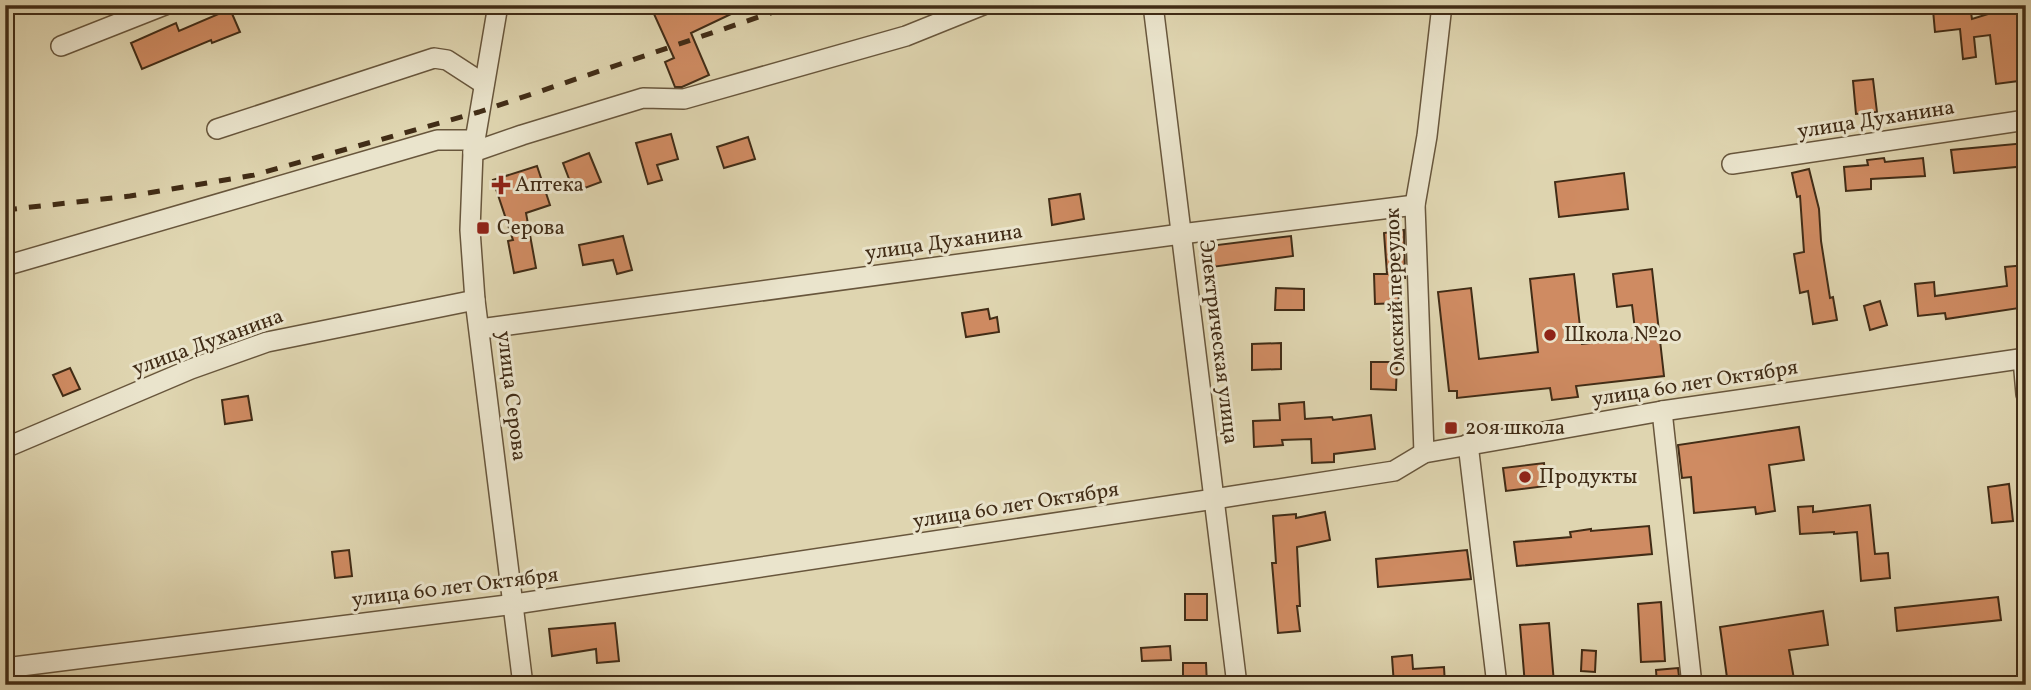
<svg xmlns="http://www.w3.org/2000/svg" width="2031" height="690" font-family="Vollkorn,serif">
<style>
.building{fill:#cf8b62;stroke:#412c16;stroke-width:2}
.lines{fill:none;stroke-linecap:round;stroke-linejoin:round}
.minor-casing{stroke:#68563c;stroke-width:22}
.minor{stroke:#eae4cc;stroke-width:19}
.rail{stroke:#412c16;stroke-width:5;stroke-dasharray:12 12;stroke-linecap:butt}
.poi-dot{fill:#8f2418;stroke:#eae4cc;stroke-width:2.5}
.labels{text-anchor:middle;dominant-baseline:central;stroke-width:6;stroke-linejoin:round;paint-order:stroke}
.street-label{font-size:21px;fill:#412c16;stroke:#eae4cc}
.poi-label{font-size:21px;fill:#412c16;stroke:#eae4cc;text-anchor:start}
</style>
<rect width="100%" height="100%" fill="#dfd5b0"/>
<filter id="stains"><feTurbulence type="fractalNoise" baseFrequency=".00286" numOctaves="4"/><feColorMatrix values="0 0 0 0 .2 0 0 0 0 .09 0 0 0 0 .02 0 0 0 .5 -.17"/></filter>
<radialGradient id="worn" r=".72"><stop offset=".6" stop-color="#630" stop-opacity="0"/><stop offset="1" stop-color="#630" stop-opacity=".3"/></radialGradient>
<!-- building -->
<g class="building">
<polygon points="672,5 750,5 691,33 709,75 682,87 675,87 665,62 674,58 654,14"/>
<polygon points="2000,5 2020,5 2026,22 2026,80 1996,84 1990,35 1974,37 1976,57 1963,59 1960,29 1935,32 1933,10 1970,6 1972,19 2001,10"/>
<polygon points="230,9 240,32 212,43 211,40 142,69 131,43 176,23 179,31"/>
<polygon points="1873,79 1877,112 1856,114 1853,81"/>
<polygon points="671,134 678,159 657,165 662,180 648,184 636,143"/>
<polygon points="748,137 755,159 724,168 717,147"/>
<polygon points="2026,143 2026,166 1954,173 1951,150"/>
<polygon points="589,153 601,182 574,192 563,163"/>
<polygon points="1884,158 1885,162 1923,158 1925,176 1871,179 1871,189 1846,191 1844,167 1868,165 1867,160"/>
<polygon points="537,166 550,205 526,213 536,268 514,273 508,241 513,240 493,180"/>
<polygon points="1809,169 1819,209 1821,241 1830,298 1833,297 1837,320 1813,324 1808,291 1800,293 1794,254 1804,252 1800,196 1797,197 1792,173"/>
<polygon points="1624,173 1628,209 1559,217 1555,182"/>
<polygon points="1080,194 1084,219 1052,225 1049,199"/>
<polygon points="1404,230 1405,278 1397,278 1399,303 1375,304 1374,274 1387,274 1384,233"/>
<polygon points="623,236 632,270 617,274 613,260 583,265 579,245"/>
<polygon points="1291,236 1293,256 1212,267 1209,246"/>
<polygon points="2026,265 2026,307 1946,319 1945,313 1918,316 1915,284 1934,282 1935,296 2007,286 2005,267"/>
<polygon points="1652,269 1664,376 1576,386 1578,397 1552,400 1550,388 1457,398 1457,391 1449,391 1438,292 1471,288 1479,359 1538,352 1530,279 1574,274 1582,344 1636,338 1632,305 1617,307 1613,274"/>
<polygon points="1276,288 1304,289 1304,310 1275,310"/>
<polygon points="1880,301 1887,325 1870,330 1864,306"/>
<polygon points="988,309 990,319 997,317 999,332 966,337 962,313"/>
<polygon points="1281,343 1281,369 1252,370 1252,344"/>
<polygon points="1371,362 1397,362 1396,390 1371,389"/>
<polygon points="70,368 80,389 63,396 53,375"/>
<polygon points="248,396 252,420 225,424 222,400"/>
<polygon points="1304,402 1305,419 1332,417 1333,420 1371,415 1375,449 1334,454 1334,462 1312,463 1311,439 1282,440 1283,445 1254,447 1253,421 1280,420 1279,404"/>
<polygon points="1799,427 1804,460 1769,465 1775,511 1756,514 1755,507 1694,513 1691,477 1682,478 1678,445"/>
<polygon points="1544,463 1546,486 1506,491 1503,468"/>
<polygon points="2009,484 2013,521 1992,523 1988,487"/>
<polygon points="1870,505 1875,554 1888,553 1890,578 1861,581 1857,532 1834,534 1834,532 1800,534 1798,507 1813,506 1813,512"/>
<polygon points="1325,512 1330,540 1297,547 1300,606 1297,606 1300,631 1278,633 1272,563 1276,563 1273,516 1296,514 1296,518"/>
<polygon points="1649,526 1652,554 1517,566 1514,542 1571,537 1570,532 1591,529 1591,531"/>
<polygon points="349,550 352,576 335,578 332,552"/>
<polygon points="1467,550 1471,579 1378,587 1376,559"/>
<rect x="1185" y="594" width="22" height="26"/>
<polygon points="1998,597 2001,620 1897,631 1895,608"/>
<polygon points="1661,602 1665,661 1641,662 1638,604"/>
<polygon points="1823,611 1828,645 1789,650 1795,685 1728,685 1720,627"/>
<polygon points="615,623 619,661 597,663 596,649 552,656 549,629"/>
<polygon points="1549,623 1554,683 1525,685 1520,625"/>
<polygon points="1170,646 1171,660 1142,661 1141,648"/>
<polygon points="1582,650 1596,651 1595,672 1581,671"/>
<polygon points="1412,655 1413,669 1444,667 1445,685 1394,685 1392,657"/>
<polygon points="1183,663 1206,663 1207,685 1183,685"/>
<polygon points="1678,668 1680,685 1657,685 1656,670"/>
</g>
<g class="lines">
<defs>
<g id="minor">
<polyline points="498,5 473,152 470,230 475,300 523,685"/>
<polyline points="1153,5 1237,685"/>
<polyline points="61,46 165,5"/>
<polyline points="217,129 434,58 447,60 484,84"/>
<polyline points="473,152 522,135 643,98 684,99 906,36 983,5"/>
<polyline points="1732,164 2026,120"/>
<polyline points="5,266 437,140 475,140"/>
<polyline points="480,329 1181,234 1415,205"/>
<polyline points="2023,359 2026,394"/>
<polyline points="1662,411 1692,685"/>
<polyline points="1468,444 1497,685"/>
<polyline points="5,448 191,369 267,342 475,300"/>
<polyline points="1424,453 1415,205 1427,136 1442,5"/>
<polyline points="5,668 515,604 1214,499 1394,471 1424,453 1662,411 2026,358"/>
</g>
</defs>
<!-- minor casing -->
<use href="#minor" class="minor-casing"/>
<!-- minor -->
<use href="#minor" class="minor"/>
<!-- rail -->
<polyline class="rail" points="5,210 130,196 254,175 479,112 794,5"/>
</g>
<!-- markers -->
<g class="poi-dot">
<path d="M497.5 174.5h7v7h7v7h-7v7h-7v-7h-7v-7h7z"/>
<rect x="476" y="221" width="14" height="14" rx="3.5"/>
<circle cx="1550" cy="335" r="7"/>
<rect x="1444" y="421" width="14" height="14" rx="3.5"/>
<circle cx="1525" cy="477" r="7"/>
</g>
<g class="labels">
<!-- street labels -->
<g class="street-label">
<text transform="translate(1876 120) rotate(-9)">улица Духанина</text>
<text transform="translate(944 243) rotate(-8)">улица Духанина</text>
<text transform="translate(1396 292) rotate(-92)">Омский переулок</text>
<text transform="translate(1218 342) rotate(83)">Электрическая улица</text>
<text transform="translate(208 343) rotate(-20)">улица Духанина</text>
<text transform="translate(1695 384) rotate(-9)">улица 60 лет Октября</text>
<text transform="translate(511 396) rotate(83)">улица Серова</text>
<text transform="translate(1016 506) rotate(-9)">улица 60 лет Октября</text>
<text transform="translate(455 588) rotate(-7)">улица 60 лет Октября</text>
</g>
<!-- poi labels -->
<g class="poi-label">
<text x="515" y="185">Аптека</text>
<text x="497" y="228">Серова</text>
<text x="1564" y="335">Школа №20</text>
<text x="1465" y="428">20я школа</text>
<text x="1539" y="477">Продукты</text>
</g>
</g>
<!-- margin -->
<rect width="2031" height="690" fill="none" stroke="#dfd5b0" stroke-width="28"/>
<rect x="7" y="7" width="2017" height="676" fill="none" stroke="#412c16" stroke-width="3.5"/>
<rect x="14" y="14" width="2003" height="662" fill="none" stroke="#412c16" stroke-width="2"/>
<rect width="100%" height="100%" filter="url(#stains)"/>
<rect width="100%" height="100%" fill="url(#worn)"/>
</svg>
